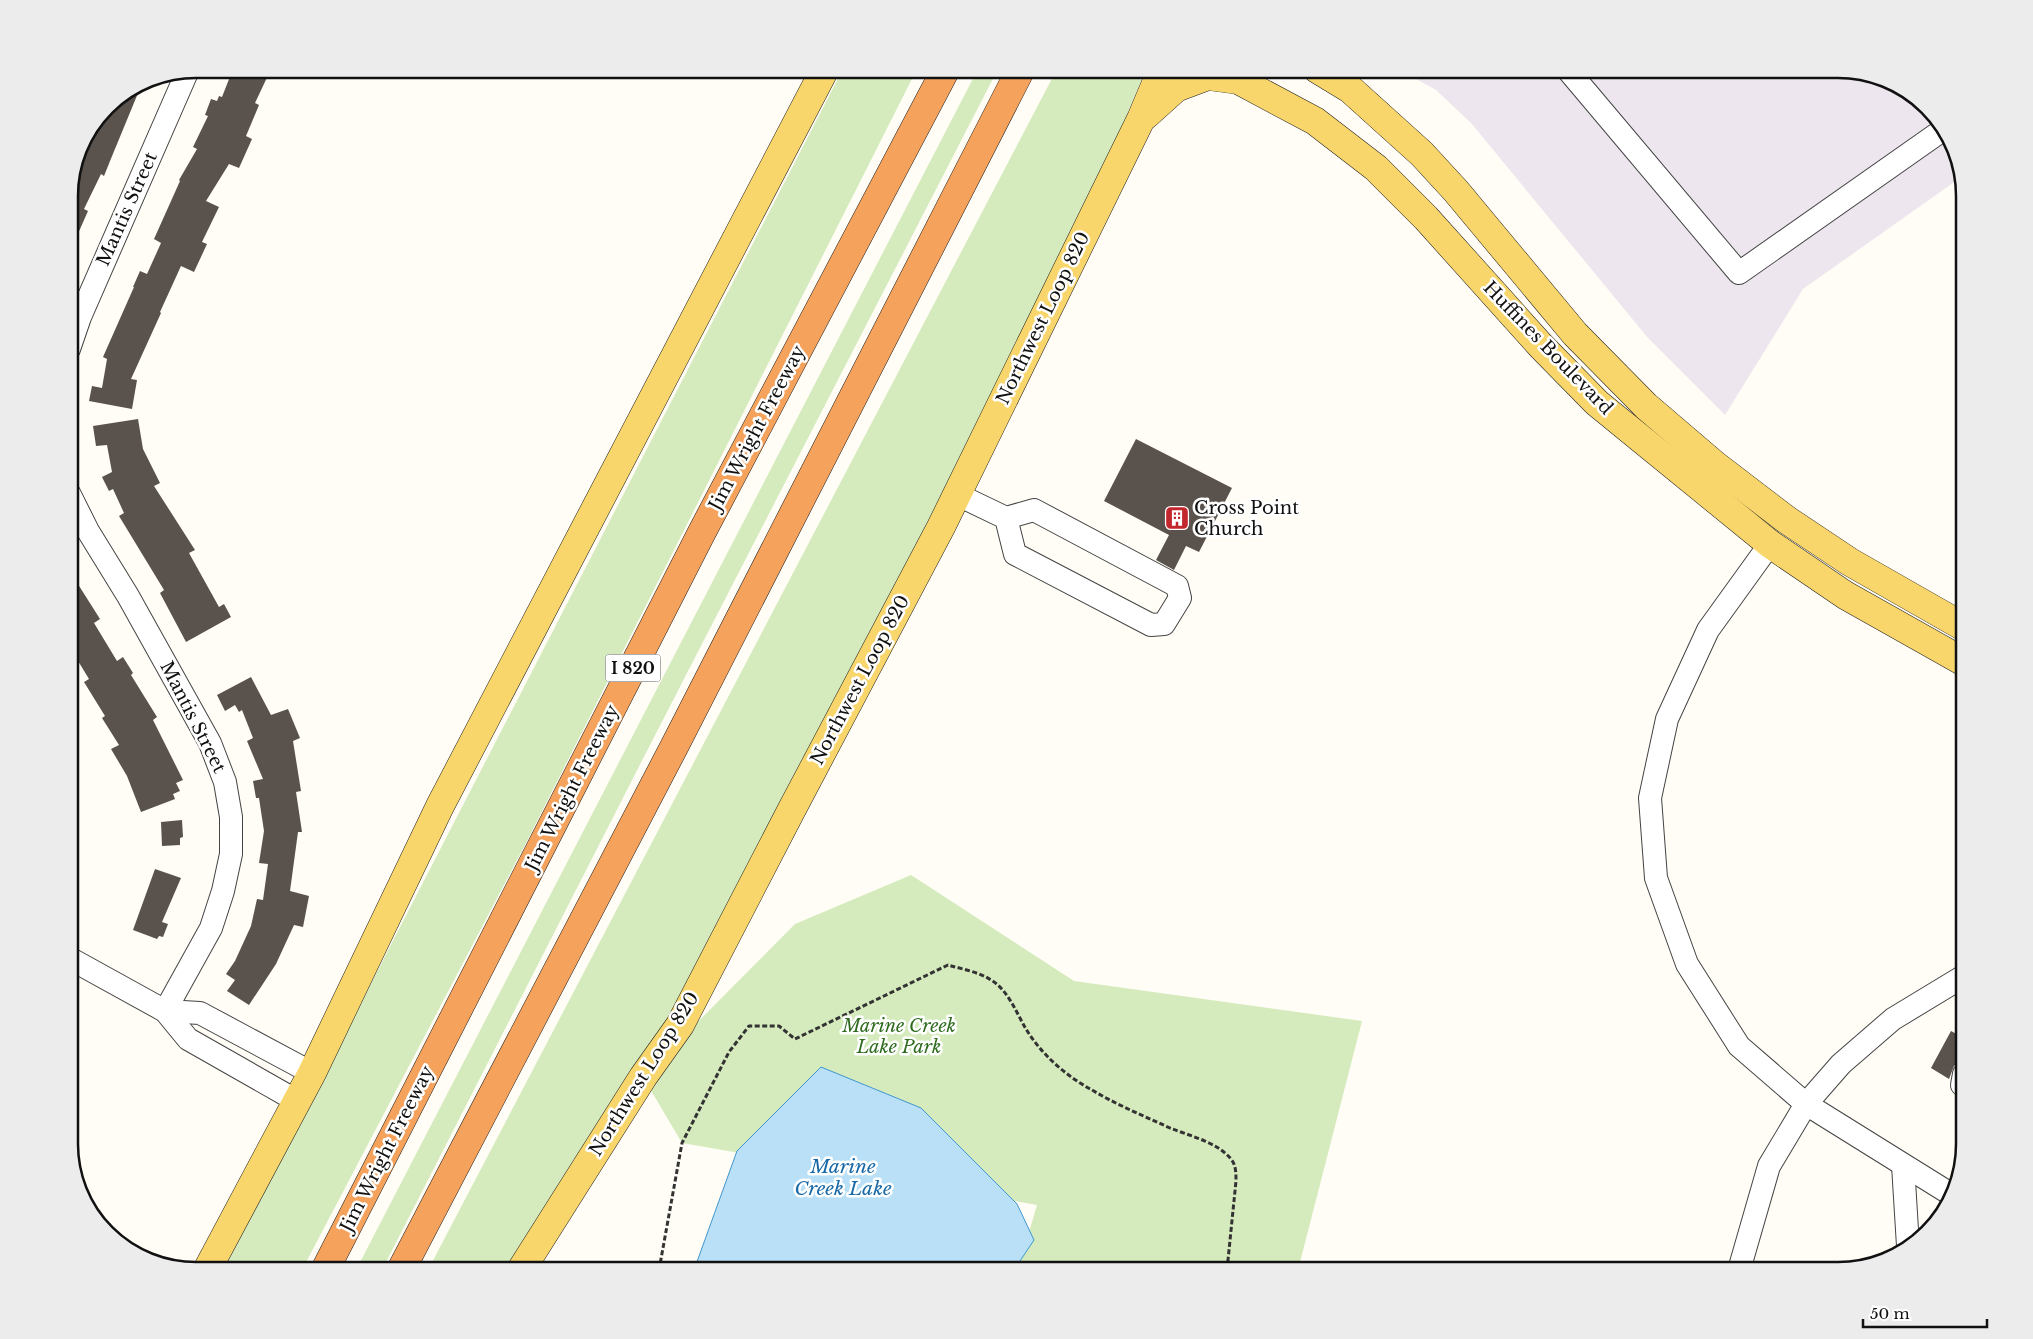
<svg xmlns="http://www.w3.org/2000/svg" width="2033" height="1339" font-family="'Libre Baskerville',serif">
<style>
.industrial{fill:#eee6ef}
.green{fill:#d5ebbd}
.water{fill:#b9e0f7;stroke:#3f96cf}
.building{fill:#5a524d}
.lines{fill:none;stroke-linecap:round;stroke-linejoin:round}
.minor-casing{stroke:#444;stroke-width:24}
.major-casing{stroke:#222;stroke-width:29}
.highway-casing{stroke:#222;stroke-width:29}
.path{stroke:#333;stroke-width:3;stroke-dasharray:5 2.5;stroke-linecap:butt}
.minor{stroke:#fff;stroke-width:22}
.major{stroke:#f9d66b;stroke-width:28}
.highway{stroke:#f5a25d;stroke-width:28}
.labels{text-anchor:middle;dominant-baseline:central;stroke-width:5;stroke-linejoin:round;paint-order:stroke}
.shield{fill:#fff;stroke:#585858;stroke-width:1}
.shield-label{font-size:16px;font-weight:bold;fill:#111}
.street-label{font-size:18px;fill:#111;stroke:#fff}
.poi-label{font-size:18px;fill:#111;stroke:#fff;text-anchor:start}
.park-label{font-size:18px;font-style:italic;fill:#2f6b1f;stroke:#fff}
.water-label{font-size:19px;font-style:italic;fill:#1768a6;stroke:#fff}
.rim{fill:none;stroke:#111;stroke-width:2.5}
</style>
<rect width="100%" height="100%" fill="#fffdf5"/>
<!-- industrial -->
<polygon class="industrial" points="1398,69 1837,69 1907,90 1947,133 1960,178 1803,289 1725,415 1648,338 1471,123 1436,90"/>
<!-- green -->
<g class="green">
<polygon points="843,69 917,69 527,841 302,1270 223,1270"/>
<polygon points="978,69 998,69 650,745 382,1270 356,1270"/>
<polygon points="1057,69 1146,69 1085,216 939,505 675,1010 510,1270 428,1270"/>
<polygon points="911,875 1074,981 1362,1021 1298,1270 1018,1270 1037,1205 682,1143 643,1077 795,924"/>
</g>
<!-- water -->
<polygon class="water" points="821,1067 921,1108 1017,1204 1034,1240 1014,1270 694,1270 737,1151"/>
<!-- building -->
<g class="building">
<polygon points="233,69 271,69 255,103 259,105 246,136 252,139 239,168 229,164 206,201 219,207 202,242 207,244 194,272 181,266 160,312 161,313 131,379 137,380 132,409 89,401 92,386 102,388 107,359 103,357 134,287 133,287 140,271 147,274 161,243 154,239 180,181 179,180 197,149 193,147 208,116 205,115 211,99 217,101 219,96 222,97"/>
<polygon points="143,81 110,161 104,176 101,174 84,209 88,211 69,254 69,188 79,147 106,106"/>
<polygon points="138,419 143,449 160,483 154,486 195,550 189,553 219,607 224,604 231,617 186,642 160,593 164,590 119,516 124,513 113,489 109,491 102,477 112,472 107,445 96,446 93,426"/>
<polygon points="1136,439 1232,488 1199,552 1186,546 1174,570 1156,560 1169,535 1104,501"/>
<polygon points="69,570 100,619 94,623 117,661 123,657 133,673 131,675 157,717 153,720 183,780 176,783 180,791 173,794 175,799 141,812 127,776 111,749 119,745 102,718 105,716 84,682 89,679 69,646"/>
<polygon points="251,677 271,715 288,709 300,738 293,741 301,791 296,792 302,832 298,832 290,891 309,896 303,927 294,925 276,964 249,1005 227,991 235,980 226,974 235,961 251,926 257,899 263,900 268,864 259,863 264,831 259,798 256,798 253,781 263,779 247,741 253,738 242,710 239,712 235,705 225,711 217,695"/>
<polygon points="182,820 183,837 180,838 180,845 162,846 161,822"/>
<polygon points="155,869 181,878 162,922 168,924 163,937 159,936 157,939 133,930"/>
<polygon points="1951,1031 1964,1038 1964,1051 1958,1063 1954,1066 1949,1079 1931,1068"/>
</g>
<g class="lines">
<defs>
<g id="minor">
<polyline points="1567,69 1739,273 1944,129"/>
<polyline points="69,349 80,317 188,70"/>
<polyline points="69,493 88,531 128,596 210,743 225,782 231,817 231,854 223,891 211,928 165,1011"/>
<polyline points="956,494 1006,518 1034,510 1177,586 1180,598 1164,624 1151,625 1015,554 1006,518"/>
<polyline points="1770,544 1708,630 1667,719 1650,798 1656,878 1687,964 1739,1046 1806,1104 1949,1193"/>
<polyline points="69,958 165,1011 188,1039 297,1101"/>
<polyline points="165,1011 200,1013 312,1073"/>
<polyline points="1964,1074 1962,1085 1964,1086"/>
<polyline points="1903,1165 1908,1246"/>
<polyline points="1739,1270 1769,1166 1806,1104 1841,1064 1893,1019 1964,976"/>
</g>
<g id="major">
<polyline points="1317,69 1350,89 1422,154 1456,191 1575,334 1646,406 1715,465 1787,520 1850,562 1964,627"/>
<polyline points="1146,115 1176,88 1208,76 1238,80 1315,121 1376,168 1426,218 1541,346 1597,403 1770,544 1845,595 1964,662"/>
<polyline points="207,1270 312,1073 440,806 825,69"/>
<polyline points="521,1270 643,1077 680,1025 792,809 941,527 1141,119 1162,69"/>
</g>
<g id="highway">
<polyline points="325,1270 702,532 946,69"/>
<polyline points="401,1270 674,747 1021,69"/>
</g>
</defs>
<!-- minor casing -->
<use href="#minor" class="minor-casing"/>
<!-- major casing -->
<use href="#major" class="major-casing"/>
<!-- highway casing -->
<use href="#highway" class="highway-casing"/>
<!-- path -->
<path class="path" d="M659,1270L682,1143L729,1052L749,1026H779L795,1039L948,965C962,969 979,972 991,980C1008,990 1016,1012 1026,1029C1041,1054 1066,1076 1092,1090C1117,1105 1144,1116 1170,1128C1190,1136 1217,1142 1231,1159C1236,1165 1236,1173 1236,1181L1227,1270"/>
<!-- minor -->
<use href="#minor" class="minor"/>
<!-- major -->
<use href="#major" class="major"/>
<!-- highway -->
<use href="#highway" class="highway"/>
</g>
<!-- icons -->
<defs>
<symbol id="building-square" viewBox="-11 -11 22 22"><rect x="-9" y="-9" width="18" height="18" rx="4" fill="#c4262e" stroke="#fff"/><path d="M-4-6H4V6H1V3H-1V6H-4ZM-2.5-4.3h1.7v1.8h-1.7ZM.8-4.3h1.7v1.8H.8ZM-2.5-1h1.7V.8h-1.7ZM.8-1h1.7V.8H.8Z" fill="#fff"/></symbol>
</defs>
<g fill-rule="evenodd">
<use href="#building-square" x="1163" y="504" width="28" height="28"/>
</g>
<g class="labels">
<!-- shield labels -->
<rect class="shield" x="605.5" y="654.5" width="55" height="27" rx="4"/>
<g class="shield-label">
<text x="633" y="668">I 820</text>
</g>
<!-- street labels -->
<g class="street-label">
<text transform="translate(127 209) rotate(-66)">Mantis Street</text>
<text transform="translate(1043 318) rotate(-64)">Northwest Loop 820</text>
<text transform="translate(1548 348) rotate(46)">Huffines Boulevard</text>
<text transform="translate(757 428) rotate(-62)">Jim Wright Freeway</text>
<text transform="translate(860 680) rotate(-62)">Northwest Loop 820</text>
<text transform="translate(193 717) rotate(63)">Mantis Street</text>
<text transform="translate(572 788) rotate(-63)">Jim Wright Freeway</text>
<text transform="translate(644 1074) rotate(-58)">Northwest Loop 820</text>
<text transform="translate(387 1149) rotate(-63)">Jim Wright Freeway</text>
</g>
<!-- poi labels -->
<g class="poi-label">
<text x="1194" y="508">Cross Point<tspan x="1194" dy="21">Church</tspan></text>
</g>
<!-- park labels -->
<g class="park-label">
<text x="899" y="1026">Marine Creek<tspan x="899" dy="21">Lake Park</tspan></text>
</g>
<!-- water labels -->
<g class="water-label">
<text x="843" y="1166">Marine<tspan x="843" dy="22">Creek Lake</tspan></text>
</g>
</g>
<!-- crop -->
<path d="M0 0H2033V1339H0ZM196 78H1838A118 118 0 0 1 1956 196V1144A118 118 0 0 1 1838 1262H196A118 118 0 0 1 78 1144V196A118 118 0 0 1 196 78Z" fill="#ececec" fill-rule="evenodd"/>
<path class="rim" d="M196 78H1838A118 118 0 0 1 1956 196V1144A118 118 0 0 1 1838 1262H196A118 118 0 0 1 78 1144V196A118 118 0 0 1 196 78Z"/>
<!-- scale -->
<path d="M1863 1319v8h124v-8" fill="none" stroke="#111111" stroke-width="2.5"/>
<text x="1870" y="1319" font-size="15" fill="#111111" stroke="#ffffff" stroke-width="4" paint-order="stroke">50 m</text>
</svg>
